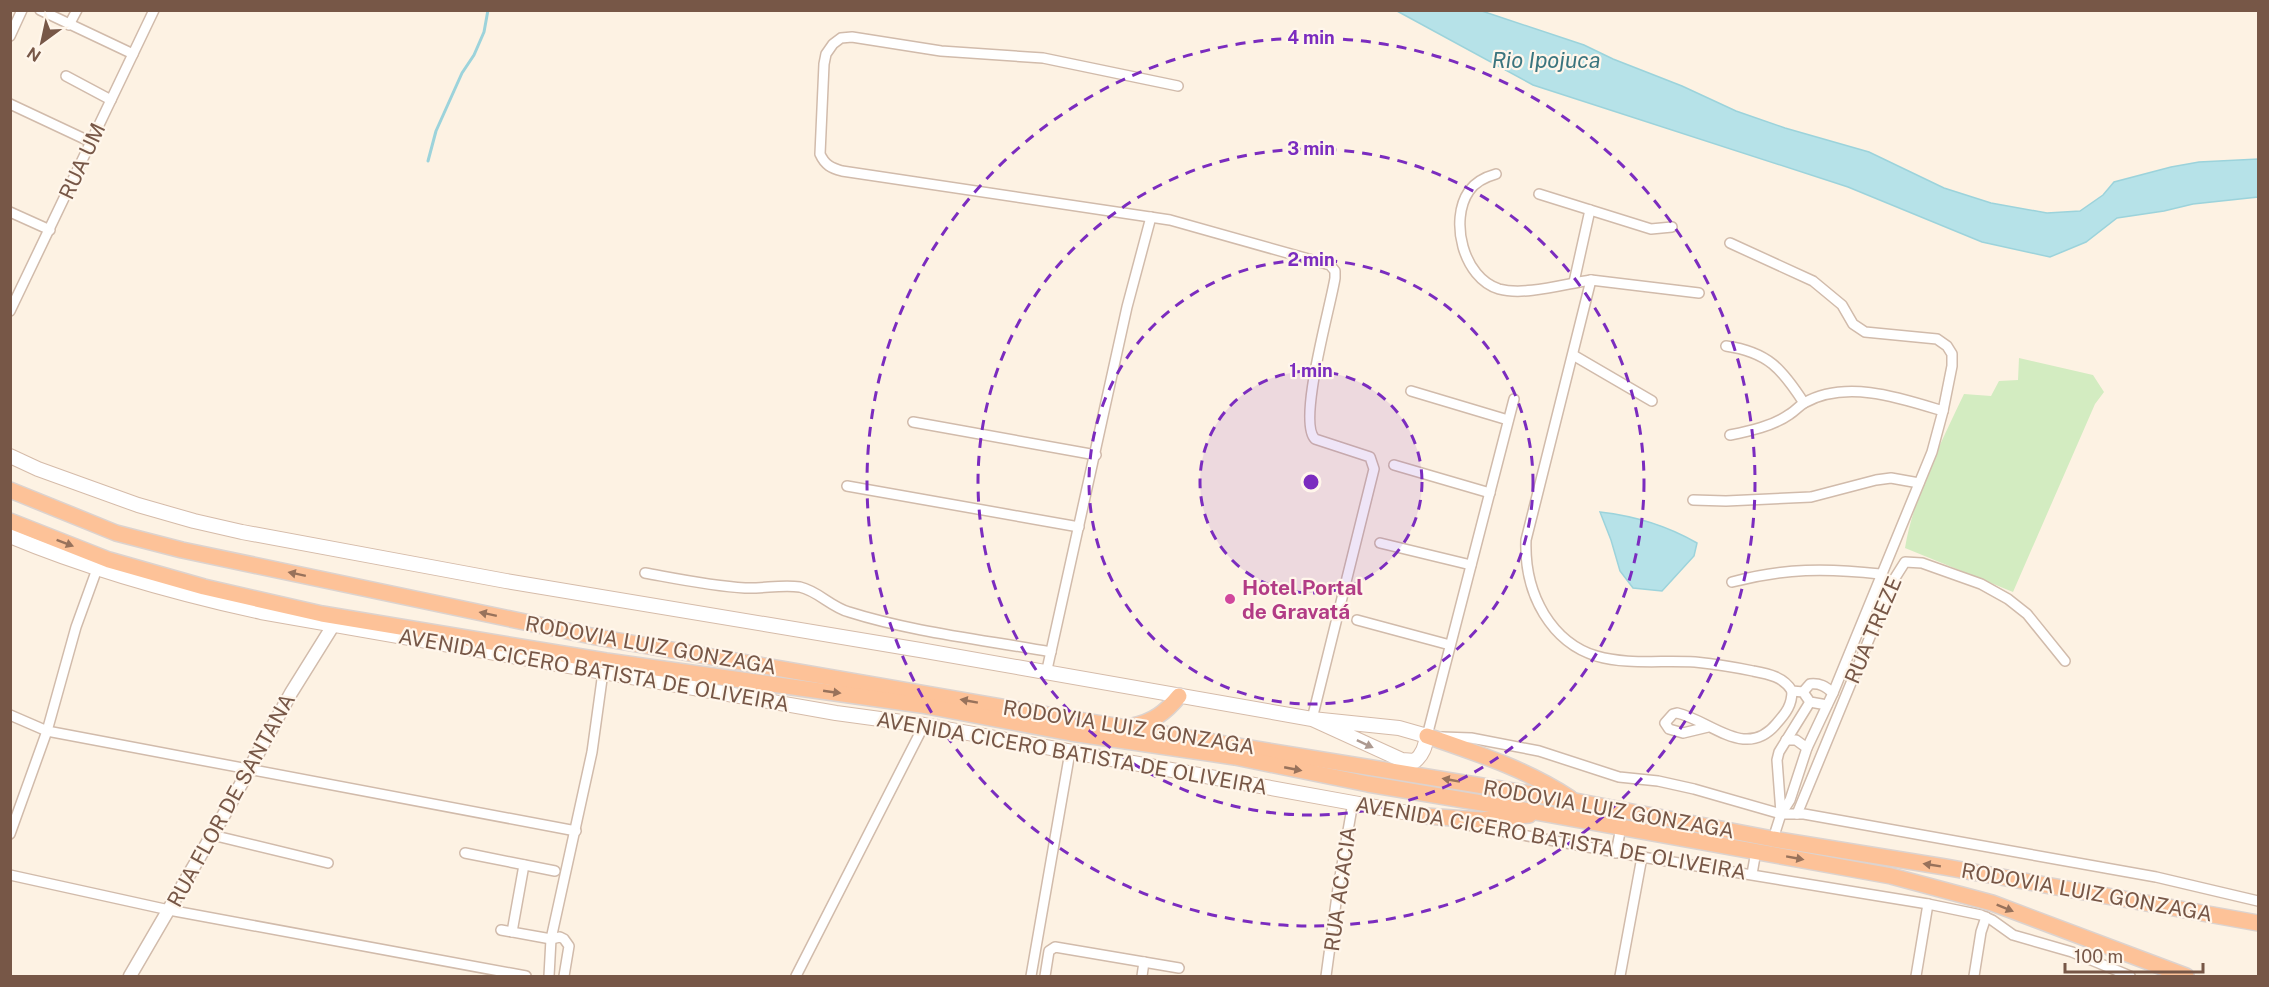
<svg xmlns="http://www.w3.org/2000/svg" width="2269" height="987" font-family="'Public Sans',sans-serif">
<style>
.green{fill:#d3ecc1}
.water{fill:#b6e2e8;stroke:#9cd3db;stroke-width:1.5}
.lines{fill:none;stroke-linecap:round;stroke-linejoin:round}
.stream{stroke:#9cd3db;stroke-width:3}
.minor-casing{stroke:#d1bbab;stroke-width:12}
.tertiary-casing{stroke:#d1bbab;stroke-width:15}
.secondary-casing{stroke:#d5bba9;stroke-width:16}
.trunk-casing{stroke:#dcd3cf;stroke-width:18}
.minor{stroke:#fff;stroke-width:9}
.tertiary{stroke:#fff;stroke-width:12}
.secondary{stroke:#fff;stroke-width:14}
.trunk{stroke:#fdc298;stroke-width:15}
.oneway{fill:#98725b}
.oneway2{fill:#ad9a91}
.ring{fill:none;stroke:#7b2cbf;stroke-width:3;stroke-dasharray:10 8}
.hotel-dot{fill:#d1479c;stroke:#fff6eb;stroke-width:2}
.labels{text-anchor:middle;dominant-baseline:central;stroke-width:4.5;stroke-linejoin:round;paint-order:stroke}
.street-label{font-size:21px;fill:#775747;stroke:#fff6eb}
.hotel-label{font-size:21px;font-weight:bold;fill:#b23c85;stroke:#fff6eb;text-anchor:start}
.water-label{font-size:22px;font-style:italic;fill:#3a747e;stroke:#fff6eb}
.centre{fill:#7b2cbf;stroke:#fff6eb;stroke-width:3}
.ring-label{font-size:18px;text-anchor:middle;font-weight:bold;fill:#7b2cbf;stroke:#fff6eb;stroke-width:4.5;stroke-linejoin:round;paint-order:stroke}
</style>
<rect width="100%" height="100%" fill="#fdf2e3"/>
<!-- green -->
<path class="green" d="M2019,358L2093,375L2104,392L2095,404L2013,592L1905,548C1913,498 1942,440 1964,394L1991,396L1999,381L2018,380Z"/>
<!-- water -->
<g class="water">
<polygon points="1397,11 1482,11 1584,45 1613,59 1682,86 1736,111 1785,128 1869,152 1944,188 1991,203 2047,213 2080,211 2103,195 2114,182 2171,167 2199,162 2258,159 2258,197 2193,204 2164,211 2117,218 2086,242 2050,257 1982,242 1848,187 1533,85"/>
<path d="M1600,512C1635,516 1666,525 1697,543L1694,556L1662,591L1633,588L1620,571L1611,540Z"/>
</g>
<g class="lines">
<!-- stream -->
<polyline class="stream" points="428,161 436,131 462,73 474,55 484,32 488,10"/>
<defs>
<g id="minor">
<polyline points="40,10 133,54"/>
<polyline points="69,25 77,10"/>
<polyline points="10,36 22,10"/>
<polyline points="66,76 111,100"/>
<path d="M1178,86L1043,58L941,51L852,37L841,38L833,44L826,54L824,64L820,154C825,165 831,168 842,171L1170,220L1330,265L1335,271V278C1331,305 1297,422 1315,439L1370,457L1374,469L1312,719"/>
<polyline points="10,104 91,142"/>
<path d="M1496,174C1485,177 1476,181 1469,191C1449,220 1463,278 1499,289C1525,296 1564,284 1591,280"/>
<polyline points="1539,194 1651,229 1672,227"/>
<polyline points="10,212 50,230"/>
<polyline points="1730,243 1813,281 1842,305 1853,324 1865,332 1937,339 1947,346 1952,354 1952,366 1943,411"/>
<polyline points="1574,282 1590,210"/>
<path d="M1699,293L1591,280L1526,540C1525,567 1530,591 1544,614C1581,674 1636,659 1695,662C1714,664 1734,667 1753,671C1769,674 1784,677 1792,691L1803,692L1810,702L1827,705"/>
<polyline points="10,311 154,10"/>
<path d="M1726,346C1768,352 1782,369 1804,403"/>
<polyline points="1573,355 1652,401"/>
<polyline points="1411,391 1508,420"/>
<polyline points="913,422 1096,455"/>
<path d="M1730,435C1750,431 1773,426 1790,414C1795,411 1799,406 1804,403C1846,379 1901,398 1943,411L1932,452L1833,693L1807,748L1790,800L1781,814L1773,839"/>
<polyline points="1394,465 1490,493"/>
<polyline points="847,486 1079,527"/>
<polyline points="1693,500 1726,501 1811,497 1876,480 1891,478 1919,483"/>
<polyline points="1380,543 1471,565"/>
<path d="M645,573C678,579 711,586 745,588C764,589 781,584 800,587C818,591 831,607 849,612C912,632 985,640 1051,652"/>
<path d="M1732,582C1784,568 1827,568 1880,574"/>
<polyline points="1357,620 1450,645"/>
<polyline points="1046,674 1127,307 1151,217"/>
<path d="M1803,692L1810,684C1820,683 1825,686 1833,693"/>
<polyline points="10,715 47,731 576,831"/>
<path d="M1708,727L1683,733L1669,729L1665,723L1673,714L1677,713C1712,721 1746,761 1777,723C1786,713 1792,705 1792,691"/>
<polyline points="1427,736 1514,399"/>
<polyline points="1442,737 1471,738 1539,751 1619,777 1658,781 1694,789 1781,814 1804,814 2156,877 2258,901"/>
<polyline points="1786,740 1796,740 1807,748"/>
<polyline points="1781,813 1777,760 1779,752 1810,702"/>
<polyline points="1797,814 1893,581 1905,562 1922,563 1981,584 2008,599 2027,614 2065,661"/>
<polyline points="1468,825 1642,857 1928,904 1981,915 1992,920 2013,935 2072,952 2130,976"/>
<polyline points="10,834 47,731 76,627 97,569"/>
<polyline points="212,835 328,863"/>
<polyline points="465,853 555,871"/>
<polyline points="1616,853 1621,827"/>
<polyline points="1752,874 1756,851"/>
<polyline points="10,875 169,910 526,976"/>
<polyline points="501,930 551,939 560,937 564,939 569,946 564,976"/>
<polyline points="512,932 524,865"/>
<polyline points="549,976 551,939 592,752 603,672"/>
<polyline points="796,976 924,725"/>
<polyline points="1031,976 1070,752"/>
<polyline points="1045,976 1049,951 1055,947 1179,968"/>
<polyline points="1142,976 1144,962"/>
<polyline points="1326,976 1338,888 1353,802"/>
<polyline points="1620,976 1642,857"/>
<polyline points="1916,976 1928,904"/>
<polyline points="1974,976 1981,932 1986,917"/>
</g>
<polyline id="tertiary" points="130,976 229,806 291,693 334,624"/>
<g id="secondary">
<path d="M10,456L38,469L138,505L194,521L242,532L506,581L920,650L1312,719L1399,728L1427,736C1425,747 1423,754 1415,761L1402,760L1312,719"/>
<path d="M10,536C91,570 175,593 261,612L836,713L924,725L1425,816"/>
</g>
<g id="trunk">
<polyline points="10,490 116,533 182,550 596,637 1060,717 1575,801 1773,839 1945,867 2258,923"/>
<polyline points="10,521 109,560 204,587 322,614 606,661 921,705 1071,733 1235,757 1368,784 1542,813 1891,876 1992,903 2186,976"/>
<path d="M1132,726C1153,722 1166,712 1179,696"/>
<path d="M1427,736C1476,753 1526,769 1570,798"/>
<polyline points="1425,816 1481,820 1529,815"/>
</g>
</defs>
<!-- minor casing -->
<use href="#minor" class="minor-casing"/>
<!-- tertiary casing -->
<use href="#tertiary" class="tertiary-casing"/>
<!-- secondary casing -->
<use href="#secondary" class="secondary-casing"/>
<!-- trunk casing -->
<use href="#trunk" class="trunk-casing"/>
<!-- minor -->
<use href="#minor" class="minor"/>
<!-- tertiary -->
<use href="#tertiary" class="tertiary"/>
<!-- secondary -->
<use href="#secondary" class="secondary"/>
<!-- trunk -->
<use href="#trunk" class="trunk"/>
</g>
<!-- one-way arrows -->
<defs><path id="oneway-solid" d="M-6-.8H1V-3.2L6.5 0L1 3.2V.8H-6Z" transform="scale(1.5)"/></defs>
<g class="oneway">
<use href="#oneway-solid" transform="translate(65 543) rotate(21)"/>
<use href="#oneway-solid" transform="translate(297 574) rotate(-168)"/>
<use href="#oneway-solid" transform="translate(488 614) rotate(-168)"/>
<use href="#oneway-solid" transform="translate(832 692) rotate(8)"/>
<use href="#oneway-solid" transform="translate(969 701) rotate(-170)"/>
<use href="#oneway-solid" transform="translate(1293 769) rotate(11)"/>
<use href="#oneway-solid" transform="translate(1451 780) rotate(-170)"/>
<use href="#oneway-solid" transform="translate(1795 858) rotate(10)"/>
<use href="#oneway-solid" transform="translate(1932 865) rotate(-171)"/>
<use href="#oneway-solid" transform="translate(2005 908) rotate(22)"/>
</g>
<use class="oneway2" href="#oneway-solid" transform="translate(1365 744) rotate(25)"/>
<!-- distance rings -->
<circle cx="1311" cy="482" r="111" fill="#7b2cbf" fill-opacity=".12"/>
<g class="ring">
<circle cx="1311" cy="482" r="111"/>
<circle cx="1311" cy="482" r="222"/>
<circle cx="1311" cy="482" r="333"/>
<circle cx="1311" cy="482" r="444"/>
</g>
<!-- markers -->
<circle class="hotel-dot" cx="1230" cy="599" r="6"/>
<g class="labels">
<!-- street labels -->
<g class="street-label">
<text transform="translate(82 161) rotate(-65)">RUA UM</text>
<text transform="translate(1873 630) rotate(-67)">RUA TREZE</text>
<text transform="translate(651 645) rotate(10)">RODOVIA LUIZ GONZAGA</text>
<text transform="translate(594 670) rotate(10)">AVENIDA CICERO BATISTA DE OLIVEIRA</text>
<text transform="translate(1129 727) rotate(9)">RODOVIA LUIZ GONZAGA</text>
<text transform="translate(1072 753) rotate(10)">AVENIDA CICERO BATISTA DE OLIVEIRA</text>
<text transform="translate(231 800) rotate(-61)">RUA FLOR DE SANTANA</text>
<text transform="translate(1609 809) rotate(10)">RODOVIA LUIZ GONZAGA</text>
<text transform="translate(1551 838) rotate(10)">AVENIDA CICERO BATISTA DE OLIVEIRA</text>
<text transform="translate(1340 889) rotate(-82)">RUA ACACIA</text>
<text transform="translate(2087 892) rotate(10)">RODOVIA LUIZ GONZAGA</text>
</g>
<!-- hotel labels -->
<g class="hotel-label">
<text x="1242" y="587">Hotel Portal<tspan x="1242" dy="24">de Gravatá</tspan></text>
</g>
<!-- water labels -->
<g class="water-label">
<text x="1546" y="60">Rio Ipojuca</text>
</g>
</g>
<circle cx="1311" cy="482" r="9" class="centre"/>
<g class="ring-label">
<text x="1311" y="44">4 min</text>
<text x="1311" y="155">3 min</text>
<text x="1311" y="266">2 min</text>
<text x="1311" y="377">1 min</text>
</g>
<!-- border -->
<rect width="2269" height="987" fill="none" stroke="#775747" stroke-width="24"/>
<!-- north arrow -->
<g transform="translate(42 42) rotate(213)" stroke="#fff6eb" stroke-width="4.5" paint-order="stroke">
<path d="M0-4.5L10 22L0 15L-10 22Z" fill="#775747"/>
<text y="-9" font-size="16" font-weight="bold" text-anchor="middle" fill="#775747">N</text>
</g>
<!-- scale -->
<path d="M2065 963v9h138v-9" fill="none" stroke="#775747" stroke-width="3"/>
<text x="2074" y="963" font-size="18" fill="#775747" stroke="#fff6eb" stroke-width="4.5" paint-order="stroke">100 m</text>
</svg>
